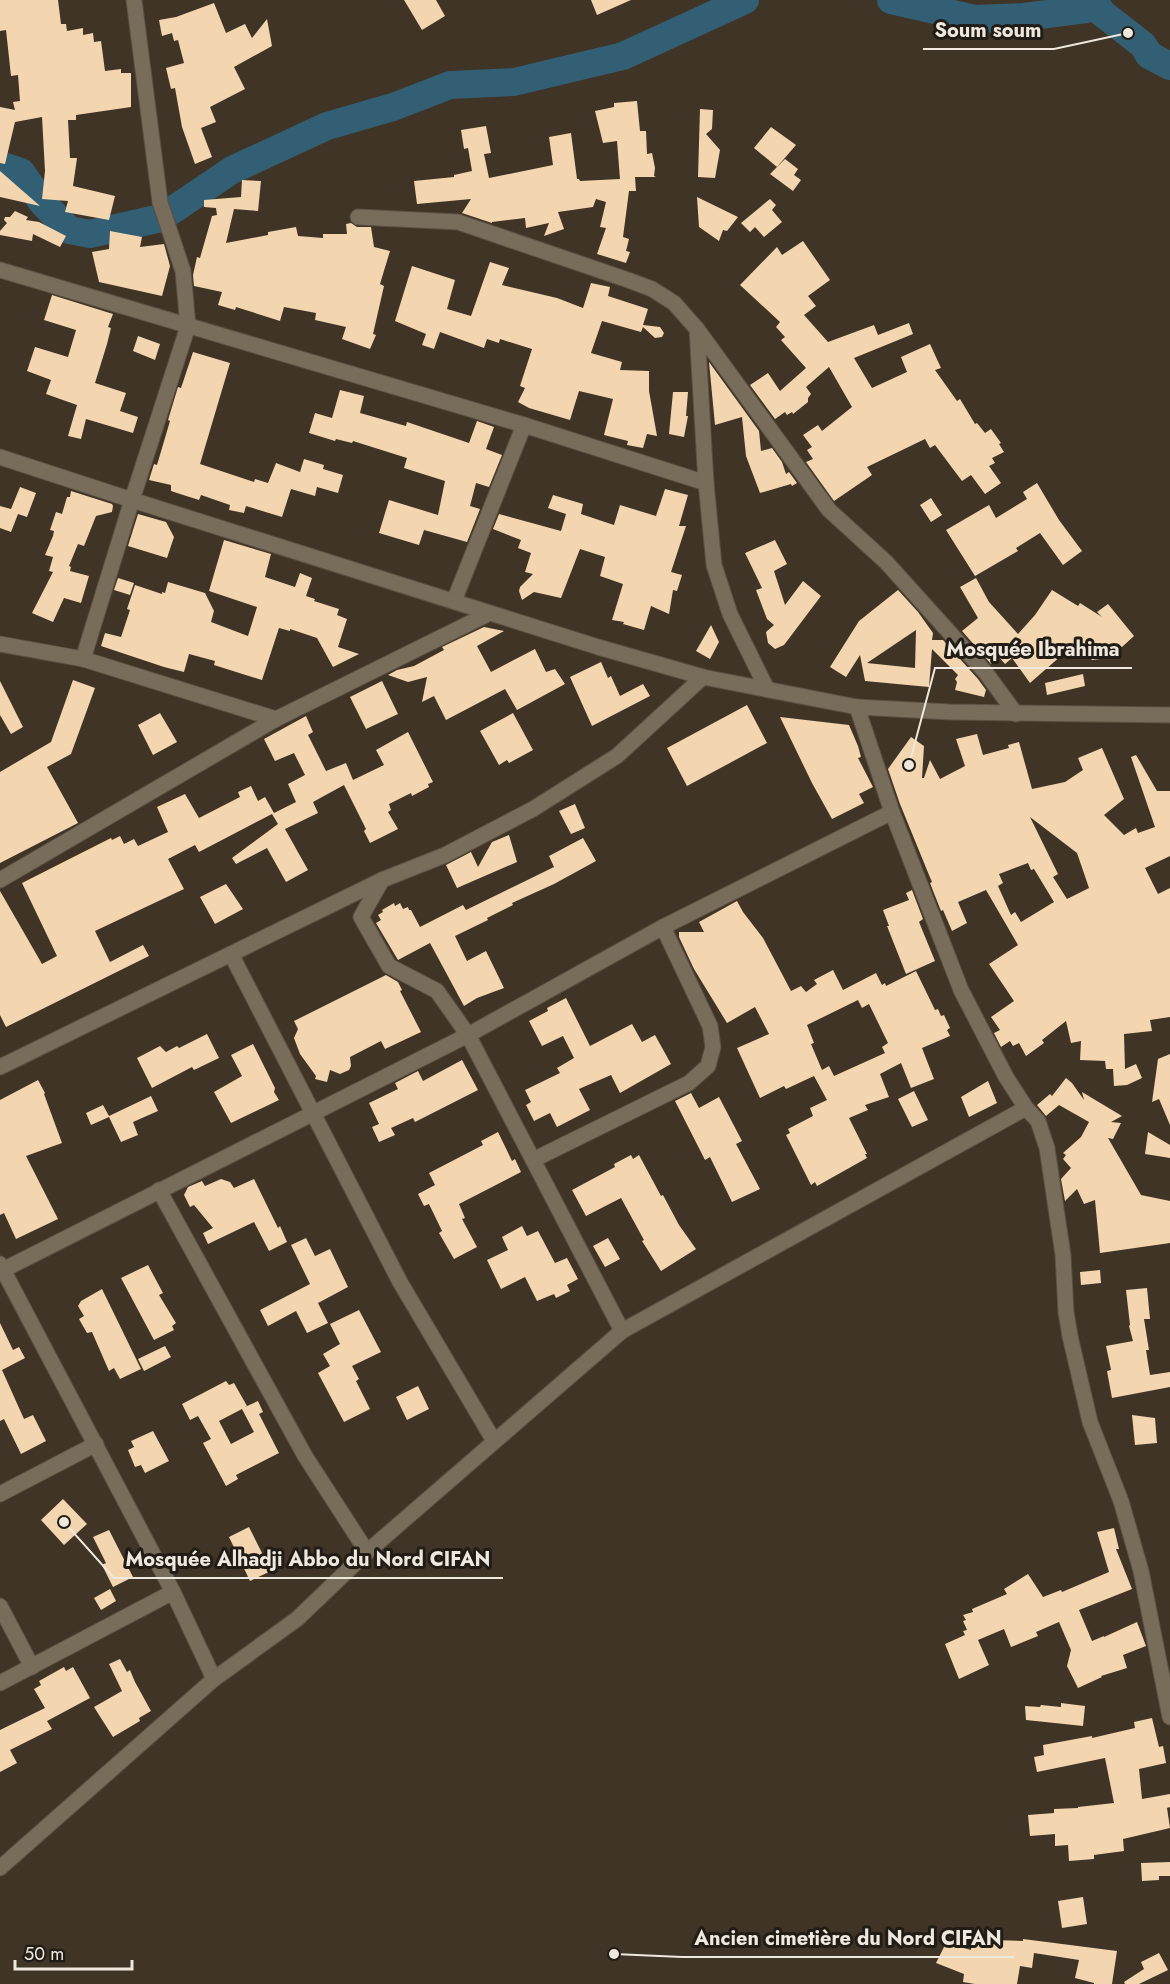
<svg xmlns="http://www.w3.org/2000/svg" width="1170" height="1984" font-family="Jost,sans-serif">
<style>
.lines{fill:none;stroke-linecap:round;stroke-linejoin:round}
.river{stroke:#335f74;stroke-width:28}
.building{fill:#f3d6b0;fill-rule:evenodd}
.minor-casing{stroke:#5a5043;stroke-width:17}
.tertiary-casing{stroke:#5a5043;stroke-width:17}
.minor{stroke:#786c5b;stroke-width:15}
.tertiary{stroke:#786c5b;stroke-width:15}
.leader{fill:none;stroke:#efe8de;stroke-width:2}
.callout-dot{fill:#efe8de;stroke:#211d16;stroke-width:2}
.callout-label{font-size:20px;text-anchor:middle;font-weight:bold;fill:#efe8de;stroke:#211d16;stroke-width:6;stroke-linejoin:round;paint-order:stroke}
</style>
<rect width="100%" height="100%" fill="#3f3425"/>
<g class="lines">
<!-- river -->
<g class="river">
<polyline points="891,0 975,19 1024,17 1086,9 1096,6"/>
<polyline points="1094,0 1102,13 1143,45 1149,55 1170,66"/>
<polyline points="0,165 21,172 42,202 69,230 90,234 161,218 232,170 327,126 393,107 450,85 514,82 623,56 745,0"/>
</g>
</g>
<!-- building -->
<g class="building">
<polygon points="0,0 58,0 61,24 66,24 67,31 83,28 83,35 93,33 94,42 101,41 105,71 121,69 121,73 131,73 131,107 76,115 76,120 68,120 70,158 77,158 73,186 115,196 109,220 65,212 68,201 42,199 45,171 42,117 15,122 5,164 0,163 0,107 15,110 13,102 20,101 18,75 11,76 6,30 0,31"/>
<polygon points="404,0 436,0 445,16 422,30"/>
<polygon points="591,0 631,0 597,15"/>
<polygon points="214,3 226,33 245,24 252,38 267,19 272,46 234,67 245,89 210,107 216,122 201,128 212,157 195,164 182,127 175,88 171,89 166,68 184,63 178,40 174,41 172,33 162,36 159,20 176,17"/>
<polygon points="637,101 640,131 646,131 647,154 652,153 655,168 654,176 656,177 635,177 636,191 629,191 623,237 629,239 626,251 630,252 626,263 597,254 606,228 600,227 606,202 596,199 593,207 558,212 564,229 544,236 549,223 526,228 525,218 492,222 492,223 462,213 471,199 417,204 414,181 454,177 454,175 472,171 468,148 464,149 461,130 486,126 491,153 484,154 489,178 553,165 549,137 571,133 577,179 579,179 580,181 620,179 617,141 603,143 595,111 614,107 614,103"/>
<polygon points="700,109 713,110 712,129 706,134 720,150 715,178 698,177"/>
<polygon points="771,127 796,145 777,167 754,148"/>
<polygon points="785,159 798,169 794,175 801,180 793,191 770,174"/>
<polygon points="0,171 40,206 0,197"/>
<polygon points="242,180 261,181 258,211 234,209 226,243 268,235 268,232 296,227 298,236 323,238 323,234 347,234 346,224 351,223 357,227 371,227 374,247 390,251 380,284 384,286 373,334 376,335 370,349 342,339 346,327 315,320 316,313 284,307 280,321 236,307 235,310 218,305 222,292 194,286 193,275 197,257 200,258 212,216 217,215 216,208 204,207 204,200 241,197"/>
<polygon points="697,197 738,217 727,231 723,230 719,241 699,227"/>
<polygon points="770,199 776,205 772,210 782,222 764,237 755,227 750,232 741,223"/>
<polygon points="15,211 28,217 26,220 39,222 66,236 60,247 33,234 32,241 0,235 0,231 7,223 4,220 5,217 10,217"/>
<polygon points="110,231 142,237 140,247 164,244 170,266 162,296 99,282 92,252 109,249"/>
<polygon points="803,241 830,280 808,296 816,306 804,315 828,342 874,325 878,335 909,323 913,334 854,358 872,388 907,372 901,357 930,344 941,368 935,370 957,401 960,399 975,424 977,423 985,433 991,429 1001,443 999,444 1004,452 992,458 995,463 989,466 1001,483 985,494 971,475 962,481 935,445 930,448 925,439 867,467 872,475 834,501 806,462 813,459 807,450 812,447 803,435 818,425 822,431 852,407 829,367 806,387 811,394 808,398 808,402 793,414 792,412 787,415 785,412 775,419 750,385 768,373 780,391 806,368 781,340 785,337 776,327 780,322 740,285 777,247 782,255"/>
<polygon points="490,262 509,268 502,285 557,298 583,308 591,283 610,287 608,296 648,309 643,325 660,327 664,333 662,337 655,338 643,327 641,332 602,321 591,353 622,362 620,370 649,371 649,391 657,436 647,434 643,448 627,445 628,441 604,435 613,399 579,391 570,420 529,408 518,402 525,388 520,386 532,349 500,339 499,343 487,339 484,348 440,332 434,349 422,345 426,334 395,321 412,266 455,280 447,309 471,316"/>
<polygon points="52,295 113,314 108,327 111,328 107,344 95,383 126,393 120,411 138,417 133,433 86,419 81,439 68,436 77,405 46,394 51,380 27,371 35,347 68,357 76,330 44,320"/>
<polygon points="138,336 160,344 155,360 133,351"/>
<polygon points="193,352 230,363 200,464 254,482 255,479 268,483 276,463 300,472 304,459 324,465 323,469 343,475 338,493 317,487 315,496 291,489 282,517 246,506 244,513 229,510 230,505 201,495 199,500 180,494 171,491 171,485 149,480 154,464 157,465 170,421 168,420 178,387 181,388"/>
<polygon points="709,362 759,431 761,451 772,448 782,462 786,474 789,472 797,483 792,486 791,484 760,493 746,456 742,417 715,425"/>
<polygon points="340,390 364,396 360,413 406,426 407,422 469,443 477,421 494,427 486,449 502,455 489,487 476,483 470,506 480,509 467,542 424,530 419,545 379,533 389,500 438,515 445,481 404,468 407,458 353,441 352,443 336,439 335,441 309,433 315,413 332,418"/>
<polygon points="673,392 688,392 686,416 688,416 684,437 669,434"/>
<polygon points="1037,483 1059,520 1082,551 1063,565 1040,533 1016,548 1018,551 975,576 946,530 989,505 996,518 1027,499 1023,492"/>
<polygon points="20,487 36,493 27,517 18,514 11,532 0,528 0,506 11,509"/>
<polygon points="665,489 688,495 679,526 686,526 671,572 682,575 677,591 673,590 669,614 651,606 644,630 623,624 624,622 612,620 623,584 600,576 605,557 580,549 561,598 534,592 522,600 519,591 520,587 533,574 525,572 531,553 518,548 521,540 493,529 499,514 561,531 566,514 548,508 553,495 583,504 581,514 614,525 620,505 656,516"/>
<polygon points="71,491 112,504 113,506 112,512 96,516 84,546 78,544 69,566 71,567 70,571 89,576 81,603 64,598 53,622 32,613 53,572 49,571 53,557 45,555 53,536 54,531 50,530 56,512 62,514 67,497 70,497"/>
<polygon points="931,498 942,515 931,522 920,505"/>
<polygon points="138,514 166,522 174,537 167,558 128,546"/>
<polygon points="224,540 271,554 265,577 295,587 300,573 312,578 306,596 315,599 314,601 339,609 337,615 347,619 338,647 359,654 333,667 317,638 290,629 290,631 279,628 262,680 214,665 215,661 189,654 184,672 164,667 101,646 105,633 121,637 130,610 127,609 135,585 162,594 162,592 165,593 168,582 205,593 214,611 211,622 248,636 257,607 209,591"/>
<polygon points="775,540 787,564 774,571 785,605 803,581 821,596 784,645 775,649 768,643 766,632 774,625 767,619 756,590 762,588 745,553"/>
<polygon points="118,578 134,583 130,595 114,590"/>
<polygon points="976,578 989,602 1018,634 1035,615 1052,590 1078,606 1080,603 1102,617 1097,612 1108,604 1134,636 1122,647 1119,645 1100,659 1092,660 1078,641 1030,683 1012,658 1005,664 999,657 991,664 962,631 978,618 960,587"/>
<path d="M898,590L918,612L933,633L932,640H943L978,679L986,690L984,697L955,690L957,682L955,679L958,675L932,649L929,687L865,681L860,655L846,677L830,667L859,621ZM916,630L915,668L867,663Z"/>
<polygon points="711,625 719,642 710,659 696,651"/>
<polygon points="484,627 504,631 477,646 491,672 535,649 546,672 555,669 565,684 517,710 505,689 446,720 434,696 422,702 427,677 408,682 388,675 397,670 414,666 444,650 442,647"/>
<polygon points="601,662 608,678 611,676 620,696 643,684 650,696 592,726 570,677"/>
<polygon points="1083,674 1085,686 1047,695 1045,683"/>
<polygon points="73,680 95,688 71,754 47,767 78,823 0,863 0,772 51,742"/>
<polygon points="0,681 23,727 11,734 0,715"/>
<polygon points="382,681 398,714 366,729 350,697"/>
<polygon points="747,705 767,743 687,786 667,748"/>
<polygon points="160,713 177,742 153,755 138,725"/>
<polygon points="513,713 533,750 509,763 507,760 499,765 480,731"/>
<polygon points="306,716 313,732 308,735 326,771 346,763 353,780 384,765 376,750 408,732 433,782 428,784 429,787 412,796 411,793 389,804 391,810 388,812 398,829 370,843 364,831 366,829 344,785 313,802 318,813 285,829 308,870 286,882 267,848 236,864 232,858 278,824 272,814 199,852 195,845 168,859 184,889 95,931 110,962 143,945 149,956 6,1027 0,1015 0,891 42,964 57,956 22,883 111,838 112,840 120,836 124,844 134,839 138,846 168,832 157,807 185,794 199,818 240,797 238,792 251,786 258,801 265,797 274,813 296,802 288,784 305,775 294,753 275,761 264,739"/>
<polygon points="780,717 849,725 858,746 861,757 858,758 873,787 859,794 864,803 832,819 812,783"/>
<path d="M977,734L983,755L1009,748L1008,745L1019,742L1032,789L1065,782L1083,770L1078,758L1102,748L1124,799L1104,815L1124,835L1136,828L1138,833L1155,827L1131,757L1136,755L1157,791H1170V856L1145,868L1158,894L1170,888V1017L1150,1020L1152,1031L1124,1034L1125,1069L1136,1064L1142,1078L1127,1085L1114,1086L1113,1069H1106L1105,1061L1080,1060L1081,1041L1071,1043L1066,1021L1042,1040L1044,1043L1026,1056L1019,1043L1013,1046L1010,1041L1001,1047L994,1033L1000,1030L991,1017L1014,1001L989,964L1018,945L986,890L958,902L967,923L952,931L943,910L941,911L930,883L932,882L929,875L900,804L888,769L911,737L924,746L922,778H924L930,760L940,779L965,766L956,739ZM1030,817L1077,853L1089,888L1067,899L1053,877L1058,874ZM1028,863L1031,870L1034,869L1054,902L1021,922L1015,912L1011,915L998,886L1003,883L999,874Z"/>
<polygon points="575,804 585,828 571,834 559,811"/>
<polygon points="509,835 517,862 457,888 446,865 471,852 478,867 492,842"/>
<polygon points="583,838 596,861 554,884 512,903 513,905 487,918 488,920 455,936 467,961 486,951 504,988 477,998 464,1006 430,943 398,960 376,923 381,920 378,915 383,912 382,910 394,903 395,906 400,903 403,909 408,907 409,910 411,910 420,927 463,905 466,910 554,867 549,856"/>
<polygon points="226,884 243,909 215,924 200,897"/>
<polygon points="912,890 923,919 919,922 935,961 906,974 887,926 889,926 883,910 909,900 906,893"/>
<path d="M737,901L743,912L763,938L791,991L801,986L806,992L817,984L814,980L833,970L843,990L876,973L882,985L885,983L886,986L916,971L935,1010L938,1009L941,1016L944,1015L950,1028L947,1030L950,1036L922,1048L934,1079L911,1088L901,1063L880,1074L889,1097L865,1105L868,1110L849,1118L867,1154H865L867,1158L817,1186L815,1182L811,1185L786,1135L790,1133L788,1129L813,1116L810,1108L827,1100L814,1076L786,1089L784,1086L760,1098L737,1048L769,1034L755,1007L727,1023L694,969L679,937V932H704L699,922ZM858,1000L862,1008L869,1004L888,1043L882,1047L885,1053L834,1076L829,1066L822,1070L811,1044L814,1043L807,1025Z"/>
<polygon points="386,975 398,982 402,990 400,991 421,1032 385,1049 381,1041 350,1057 351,1066 349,1070 340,1074 330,1070 327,1082 315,1079 316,1076 300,1054 294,1038 298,1029 294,1021"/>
<polygon points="566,998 590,1046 632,1024 642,1042 655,1035 671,1064 620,1093 611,1075 579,1089 590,1110 557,1127 550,1113 534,1121 526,1105 531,1102 525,1090 560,1073 557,1068 574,1058 563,1036 542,1046 529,1021 548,1011 547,1008"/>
<polygon points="207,1034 219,1058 194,1070 192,1067 152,1088 137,1058 160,1046 166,1052 177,1046 179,1048"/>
<polygon points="253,1044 275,1088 274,1092 279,1100 231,1123 214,1092 242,1076 231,1055"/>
<polygon points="1170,1054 1170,1125 1159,1099 1152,1102 1158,1059"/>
<polygon points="462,1060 478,1090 415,1122 413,1118 391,1128 395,1135 379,1142 372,1127 379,1124 369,1103 398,1089 395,1083 418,1071 423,1081"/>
<polygon points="1066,1078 1072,1083 1084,1100 1082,1092 1122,1116 1111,1122 1121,1123 1113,1139 1108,1138 1141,1195 1170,1201 1170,1243 1100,1253 1095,1200 1084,1204 1077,1189 1065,1201 1061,1179 1071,1168 1063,1159 1066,1155 1063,1153 1081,1137 1089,1122 1059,1105 1046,1116 1037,1105 1050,1094 1052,1096"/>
<polygon points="38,1080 45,1093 44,1094 62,1143 26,1156 58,1219 16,1239 4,1213 0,1215 0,1100"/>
<polygon points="988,1081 997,1103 969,1117 961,1097"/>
<polygon points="914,1091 928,1120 912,1127 898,1099"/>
<polygon points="691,1093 699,1108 719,1097 742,1141 736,1144 760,1189 732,1202 710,1157 705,1160 675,1101"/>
<polygon points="151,1096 158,1111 133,1122 138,1135 121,1142 109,1117 91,1125 86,1113 103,1105 109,1116"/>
<polygon points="498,1132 512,1161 515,1159 521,1172 459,1204 465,1218 462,1219 477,1247 454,1259 439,1233 442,1231 429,1204 424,1206 418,1194 435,1185 429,1173 483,1145 481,1141"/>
<polygon points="1148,1132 1170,1145 1170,1158 1145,1154"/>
<polygon points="631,1155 633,1159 639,1155 661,1196 663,1195 679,1225 696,1249 661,1271 642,1241 644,1240 621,1198 586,1216 572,1190 615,1167 614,1164"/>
<polygon points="221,1179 230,1182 234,1188 254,1179 278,1228 280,1226 287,1242 269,1251 254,1222 208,1244 203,1233 213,1228 194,1205 190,1207 184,1195 188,1187 202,1181 205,1186"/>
<polygon points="522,1226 527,1236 538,1231 555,1263 567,1258 578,1279 567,1285 570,1291 556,1298 554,1294 537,1301 525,1277 501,1289 487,1260 508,1250 502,1237"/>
<polygon points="306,1238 315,1256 330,1249 348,1287 318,1303 328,1323 307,1333 296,1311 268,1326 260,1310 310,1284 291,1245"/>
<polygon points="608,1238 620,1259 605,1267 593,1246"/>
<polygon points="148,1265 163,1293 159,1295 176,1323 172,1326 174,1330 154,1340 121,1278"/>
<polygon points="1100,1270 1101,1283 1081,1285 1080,1272"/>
<polygon points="1147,1288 1150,1319 1144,1319 1149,1350 1146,1350 1150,1375 1170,1372 1170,1387 1112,1398 1107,1371 1111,1370 1106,1346 1133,1341 1129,1326 1130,1325 1126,1290"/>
<polygon points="102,1289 141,1369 120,1379 114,1368 109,1371 92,1332 87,1333 79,1319 84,1316 78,1306 81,1301"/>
<polygon points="359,1310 381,1352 352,1366 359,1379 356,1381 370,1409 344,1422 318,1373 330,1366 323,1354 340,1344 330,1324"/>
<polygon points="0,1323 13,1350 19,1347 25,1358 2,1370 24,1419 33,1415 46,1441 21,1454 4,1419 0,1421"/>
<polygon points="165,1346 171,1357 144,1371 138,1359"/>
<path d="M226,1381L229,1385L234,1383L247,1406L245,1407L258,1401L263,1412L259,1414L279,1453L236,1475L238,1479L226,1486L203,1443L211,1439L198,1416L190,1420L182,1404ZM242,1409L254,1432L231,1444L219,1421Z"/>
<polygon points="418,1386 429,1409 407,1420 396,1397"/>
<polygon points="1132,1415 1155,1418 1157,1443 1135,1445"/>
<polygon points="153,1431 169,1461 145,1473 141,1465 135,1467 128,1450 134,1447 131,1441"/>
<polygon points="63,1499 87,1524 64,1545 41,1520"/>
<polygon points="249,1527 271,1571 250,1581 229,1537"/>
<polygon points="1114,1528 1119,1549 1116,1549 1132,1589 1079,1610 1092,1641 1104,1636 1104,1637 1137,1622 1146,1646 1123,1655 1127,1668 1101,1676 1102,1677 1078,1688 1067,1666 1071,1650 1059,1622 1036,1632 1038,1636 1011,1647 1004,1629 978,1640 989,1665 959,1679 945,1644 965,1635 963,1631 967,1630 963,1621 966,1620 963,1615 973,1612 972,1609 1007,1594 1004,1589 1028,1574 1043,1597 1061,1590 1062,1592 1109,1572 1097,1532"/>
<polygon points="109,1530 133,1577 113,1587 102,1565 106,1563 93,1537"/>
<polygon points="110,1589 116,1601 101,1610 94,1598"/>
<polygon points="120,1659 127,1672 130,1670 135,1682 151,1711 139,1718 140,1721 113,1737 94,1707 122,1691 109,1664"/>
<polygon points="64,1667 66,1671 73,1667 90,1698 47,1721 52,1729 10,1750 17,1763 0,1772 0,1730 45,1708 34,1689 41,1685 39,1681"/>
<polygon points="1061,1703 1085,1706 1083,1726 1026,1720 1025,1706 1040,1707 1041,1705 1061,1707"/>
<polygon points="1152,1718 1159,1747 1163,1746 1166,1763 1139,1769 1142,1799 1170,1794 1170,1807 1167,1808 1170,1828 1123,1839 1124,1851 1094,1855 1094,1859 1069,1861 1068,1845 1055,1846 1055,1834 1030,1836 1028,1815 1054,1813 1054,1809 1078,1808 1078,1807 1114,1803 1105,1758 1037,1772 1034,1757 1044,1755 1043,1745 1092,1736 1092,1738 1135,1728 1134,1722"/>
<polygon points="1170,1862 1170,1876 1159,1876 1159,1880 1142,1881 1141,1863"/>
<polygon points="1083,1897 1087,1924 1062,1928 1058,1901"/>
<polygon points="1023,1939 1117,1951 1112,1984 1094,1984 1094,1983 1075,1978 1079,1960 1034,1953 1032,1968 1020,1966 1017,1984 975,1984 963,1982 964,1974 936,1963 946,1943 971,1950 971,1944 992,1943 992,1940 1023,1941"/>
<polygon points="1159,1953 1168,1970 1139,1984 1125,1984 1124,1982 1144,1969 1141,1962"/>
</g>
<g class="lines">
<defs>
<g id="minor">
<polyline points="358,217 458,222 628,280 652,289 674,303 697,329 829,510 886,562 986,673 1016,714"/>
<polyline points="0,270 524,425 706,483"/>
<polyline points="697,329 706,483 714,565 730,614 767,689"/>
<polyline points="0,457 132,500 83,659 276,719"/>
<polyline points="454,601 524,425"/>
<polyline points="0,644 83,659"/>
<polyline points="857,707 892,812 961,990 1006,1077 1026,1108 1038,1121 1047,1148 1063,1255 1066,1312 1070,1336 1090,1422 1121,1501 1141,1571 1170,1717"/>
<polyline points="0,880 276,719 490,613"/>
<polyline points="382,880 361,917 389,966 437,991 468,1035 622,1331"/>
<polyline points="231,954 400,1282 494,1441"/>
<polyline points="0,1067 382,880 445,855 533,809 617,756 703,677"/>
<polyline points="533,1160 689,1083 708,1066 713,1047 710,1026 663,927"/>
<polyline points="159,1190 305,1456 367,1552"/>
<polyline points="0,1264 173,1592 214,1679"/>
<polyline points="3,1270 468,1035 663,927 892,812"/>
<polyline points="0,1494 96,1444"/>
<polyline points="0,1606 32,1667"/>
<polyline points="0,1683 173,1592"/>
<polyline points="0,1868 214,1679 297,1619 367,1552 622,1331 1026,1108"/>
</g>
<polyline id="tertiary" points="134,0 160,202 183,271 188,326 132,500 598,647 703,677 857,707 950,712 1170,715"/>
</defs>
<!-- minor casing -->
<use href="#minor" class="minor-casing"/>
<!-- tertiary casing -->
<use href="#tertiary" class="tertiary-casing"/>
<!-- minor -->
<use href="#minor" class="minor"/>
<!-- tertiary -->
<use href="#tertiary" class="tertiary"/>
</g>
<!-- callouts -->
<path class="leader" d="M1128 33L1054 49H923M909 765L935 668H1132M64 1522L114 1578H503M614 1954L682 1957H1014"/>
<g class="callout-dot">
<circle cx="1128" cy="33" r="6"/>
<circle cx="909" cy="765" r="6"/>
<circle cx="64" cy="1522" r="6"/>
<circle cx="614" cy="1954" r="6"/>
</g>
<g class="callout-label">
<text x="988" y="37">Soum soum</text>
<text x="1033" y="656">Mosquée Ibrahima</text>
<text x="308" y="1566">Mosquée Alhadji Abbo du Nord CIFAN</text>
<text x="848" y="1945">Ancien cimetière du Nord CIFAN</text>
</g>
<!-- scale -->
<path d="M15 1960v9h117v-9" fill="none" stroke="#efe8de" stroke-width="3"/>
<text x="24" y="1960" font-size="18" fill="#efe8de" stroke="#211d16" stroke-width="4.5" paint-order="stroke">50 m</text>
</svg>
